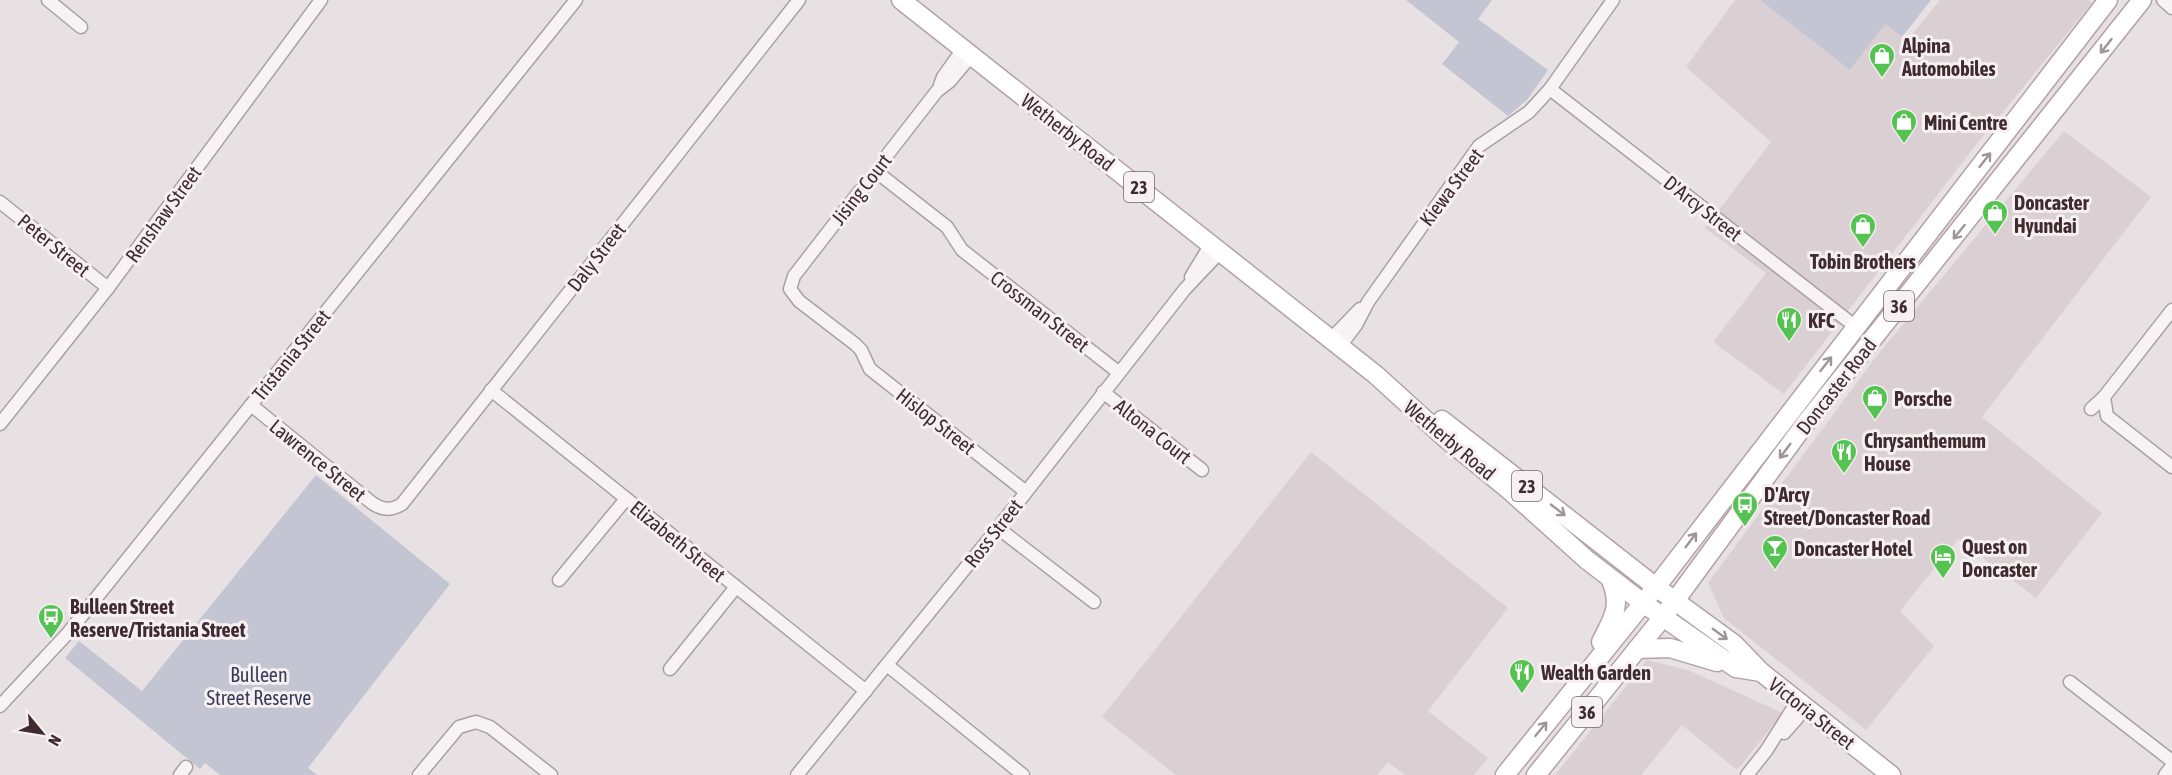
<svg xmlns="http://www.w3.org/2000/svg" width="2172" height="775" font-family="'Asap Condensed',sans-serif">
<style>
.built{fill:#dacfd2}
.green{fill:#c3c5d2}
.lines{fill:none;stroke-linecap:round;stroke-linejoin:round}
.minor-casing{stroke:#ab9fa3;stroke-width:15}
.primary-casing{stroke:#b3a1a6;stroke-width:21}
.minor{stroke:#f7f3f4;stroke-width:12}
.primary{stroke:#fff;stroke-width:18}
.oneway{stroke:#9f9598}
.labels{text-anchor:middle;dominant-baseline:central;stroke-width:6;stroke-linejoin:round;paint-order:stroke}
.shield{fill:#f6f0f2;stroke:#76666a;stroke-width:1.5}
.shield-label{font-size:18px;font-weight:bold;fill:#3f2b30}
.poi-label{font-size:20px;font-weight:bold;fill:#3f2b30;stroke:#f6f0f2;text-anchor:start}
.street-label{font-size:20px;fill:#3f2b30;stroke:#f6f0f2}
.park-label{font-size:20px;fill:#393c59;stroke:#f6f0f2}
</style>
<rect width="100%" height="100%" fill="#e8e1e3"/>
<!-- built -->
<g class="built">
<polygon points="1735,0 1760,0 1850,70 1885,24 1907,41 1940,0 2088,0 2092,3 1975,146 1784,394 1713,342 1766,273 1705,228 1771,142 1686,67"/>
<polygon points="2064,131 2151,197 1982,417 2102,513 2036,598 1958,539 1900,611 1934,646 1866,730 1724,618 1708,583 1875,358"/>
<polygon points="1311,452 1508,608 1428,711 1488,758 1474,775 1405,775 1388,762 1377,775 1176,775 1102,717"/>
<polygon points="1647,660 1688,670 1783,713 1737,770 1682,725 1641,775 1555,775"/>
</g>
<!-- green -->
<g class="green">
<polygon points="1406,0 1492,0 1478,19 1548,70 1527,100 1508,116 1442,64 1459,42"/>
<polygon points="1760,0 1931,0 1902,37 1885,24 1850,70"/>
<polygon points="316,475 450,584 308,768 317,775 220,775 205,763 200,769 65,658 79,641 142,691"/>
</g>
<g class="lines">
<defs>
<g id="minor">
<polyline points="48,0 81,27"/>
<polyline points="2163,0 2172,8"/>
<polyline points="971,56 950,81 937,91 888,154 878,173 859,192 794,276 790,289 799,301 855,344 861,350 870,369 1026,492"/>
<polyline points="940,85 943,77 963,49"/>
<polyline points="1550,89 1856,327"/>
<polyline points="878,173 947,227 962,250 1118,372"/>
<polyline points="0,202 108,288"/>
<polyline points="1191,277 1211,244"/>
<polyline points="1331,339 1360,309"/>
<polyline points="1340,346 1356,325 1368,302 1479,146 1529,112 1550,89 1613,0"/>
<polyline points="491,390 866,691"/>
<polyline points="1103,392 1202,470"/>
<polyline points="2104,397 2107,416 2172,467"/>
<path d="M251,405L372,503C382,510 391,511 402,504L799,0"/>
<polyline points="2091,409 2104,397 2172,310"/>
<polyline points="0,424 108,288 321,0"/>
<polyline points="998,528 1094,602"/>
<polyline points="559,580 626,499"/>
<polyline points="887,665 1023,775"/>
<polyline points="670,669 736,587"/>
<polyline points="2070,682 2172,761"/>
<polyline points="0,706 68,633 576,0"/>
<polyline points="1784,733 1806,708"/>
<polyline points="180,775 186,767"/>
<polyline points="419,775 459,727 476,722 490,727 551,775"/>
<polyline points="797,775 998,528 1185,289 1220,252"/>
<polyline points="1747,775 1766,751 1797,702"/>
<polyline points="2165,775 2172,766"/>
</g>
<g id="primary">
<polyline points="901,0 1376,375 1443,436 1508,489 1587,560 1643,603 1736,668 1761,672"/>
<polyline points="1442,420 1656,587 1734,644 1761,672 1891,775"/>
<path d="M1601,642C1613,618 1622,607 1611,580"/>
<polyline points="1637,649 1670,648 1717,662"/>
<polyline points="1505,775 1656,587 2108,0"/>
<polyline points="1536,775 1663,617 1805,424 2142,0"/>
</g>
</defs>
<!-- minor casing -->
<use href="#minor" class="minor-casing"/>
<!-- primary casing -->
<use href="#primary" class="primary-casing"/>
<!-- minor -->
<use href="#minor" class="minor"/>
<!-- primary -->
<use href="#primary" class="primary"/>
</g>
<!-- one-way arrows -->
<defs><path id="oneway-shaft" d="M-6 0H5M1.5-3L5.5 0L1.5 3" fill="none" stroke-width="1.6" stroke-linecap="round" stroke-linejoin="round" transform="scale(1.5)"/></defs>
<g class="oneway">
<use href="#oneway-shaft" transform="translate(2106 46) rotate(128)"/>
<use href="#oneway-shaft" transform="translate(1985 160) rotate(-52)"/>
<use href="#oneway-shaft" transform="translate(1959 232) rotate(129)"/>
<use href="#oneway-shaft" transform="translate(1826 364) rotate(-52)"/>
<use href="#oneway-shaft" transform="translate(1785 451) rotate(127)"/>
<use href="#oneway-shaft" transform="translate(1558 510) rotate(38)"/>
<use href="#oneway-shaft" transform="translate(1691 540) rotate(-53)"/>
<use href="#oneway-shaft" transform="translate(1720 634) rotate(36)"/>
<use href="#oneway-shaft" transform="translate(1541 729) rotate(-51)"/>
</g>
<!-- icons -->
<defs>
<symbol id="shop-pin" viewBox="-11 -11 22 30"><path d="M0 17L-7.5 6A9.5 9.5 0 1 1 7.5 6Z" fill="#55c351" stroke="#f6f0f2"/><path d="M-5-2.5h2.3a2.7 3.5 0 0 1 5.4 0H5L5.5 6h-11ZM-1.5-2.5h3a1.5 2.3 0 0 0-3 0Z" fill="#fff"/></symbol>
<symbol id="restaurant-pin" viewBox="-11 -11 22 30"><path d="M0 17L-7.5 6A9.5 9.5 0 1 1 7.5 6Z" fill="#55c351" stroke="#f6f0f2"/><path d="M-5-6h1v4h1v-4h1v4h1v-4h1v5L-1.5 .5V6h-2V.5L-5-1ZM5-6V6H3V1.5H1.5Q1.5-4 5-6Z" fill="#fff"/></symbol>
<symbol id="bus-pin" viewBox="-11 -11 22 30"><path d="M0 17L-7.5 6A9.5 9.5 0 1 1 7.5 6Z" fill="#55c351" stroke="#f6f0f2"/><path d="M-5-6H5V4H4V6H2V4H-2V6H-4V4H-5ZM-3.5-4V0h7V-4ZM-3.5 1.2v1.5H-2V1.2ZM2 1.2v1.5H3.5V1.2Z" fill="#fff"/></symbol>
<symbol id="bar-pin" viewBox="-11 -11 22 30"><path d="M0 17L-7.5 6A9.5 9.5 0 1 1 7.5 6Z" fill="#55c351" stroke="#f6f0f2"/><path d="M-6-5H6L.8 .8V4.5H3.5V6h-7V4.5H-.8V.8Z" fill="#fff"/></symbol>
<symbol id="hotel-pin" viewBox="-11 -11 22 30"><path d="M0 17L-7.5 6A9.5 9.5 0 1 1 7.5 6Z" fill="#55c351" stroke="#f6f0f2"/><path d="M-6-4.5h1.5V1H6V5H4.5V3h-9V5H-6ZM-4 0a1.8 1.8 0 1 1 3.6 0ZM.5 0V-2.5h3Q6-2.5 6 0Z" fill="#fff"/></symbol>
</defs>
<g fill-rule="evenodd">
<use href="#shop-pin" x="1867" y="41" width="30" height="40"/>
<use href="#shop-pin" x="1889" y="107" width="30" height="40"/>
<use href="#shop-pin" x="1980" y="198" width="30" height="40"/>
<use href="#shop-pin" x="1848" y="211" width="30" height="40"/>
<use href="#restaurant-pin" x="1774" y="305" width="30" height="40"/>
<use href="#shop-pin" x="1860" y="383" width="30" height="40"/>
<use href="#restaurant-pin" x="1829" y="437" width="30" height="40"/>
<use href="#bus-pin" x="1730" y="490" width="30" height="40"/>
<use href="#bar-pin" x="1760" y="533" width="30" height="40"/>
<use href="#hotel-pin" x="1928" y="542" width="30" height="40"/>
<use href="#bus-pin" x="36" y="602" width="30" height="40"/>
<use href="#restaurant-pin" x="1507" y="657" width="30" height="40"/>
</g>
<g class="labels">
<!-- shield labels -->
<g class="shield">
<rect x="1124" y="172" width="30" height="30" rx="4.5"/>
<rect x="1884" y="291" width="30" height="30" rx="4.5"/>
<rect x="1512" y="471" width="30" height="30" rx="4.5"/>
<rect x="1572" y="697" width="30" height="30" rx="4.5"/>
</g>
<g class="shield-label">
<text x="1139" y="187">23</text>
<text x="1899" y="306">36</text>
<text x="1527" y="486">23</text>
<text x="1587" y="712">36</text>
</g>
<!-- poi labels -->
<g class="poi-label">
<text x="1902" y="45">Alpina<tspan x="1902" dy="23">Automobiles</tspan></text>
<text x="1924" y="122">Mini Centre</text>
<text x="2014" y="202">Doncaster<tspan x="2014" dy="23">Hyundai</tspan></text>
<text x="1863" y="261" text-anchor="middle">Tobin Brothers</text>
<text x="1808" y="320">KFC</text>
<text x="1894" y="398">Porsche</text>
<text x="1864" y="440">Chrysanthemum<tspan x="1864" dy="23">House</tspan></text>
<text x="1764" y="494">D'Arcy<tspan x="1764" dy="23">Street/Doncaster Road</tspan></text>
<text x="1962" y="546">Quest on<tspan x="1962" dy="23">Doncaster</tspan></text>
<text x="1794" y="548">Doncaster Hotel</text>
<text x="70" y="606">Bulleen Street<tspan x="70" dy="23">Reserve/Tristania Street</tspan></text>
<text x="1541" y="672">Wealth Garden</text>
</g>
<!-- street labels -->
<g class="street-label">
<text transform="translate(1068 132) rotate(38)">Wetherby Road</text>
<text transform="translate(1451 187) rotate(-53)">Kiewa Street</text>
<text transform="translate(861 189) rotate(-52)">Jising Court</text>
<text transform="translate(1703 208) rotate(38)">D'Arcy Street</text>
<text transform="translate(163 214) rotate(-54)">Renshaw Street</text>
<text transform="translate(54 245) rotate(39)">Peter Street</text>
<text transform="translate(596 257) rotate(-52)">Daly Street</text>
<text transform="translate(1040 311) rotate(38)">Crossman Street</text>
<text transform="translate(291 355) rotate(-51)">Tristania Street</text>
<text transform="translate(1836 386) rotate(-52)">Doncaster Road</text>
<text transform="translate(936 421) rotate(38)">Hislop Street</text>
<text transform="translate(1153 431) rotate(38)">Altona Court</text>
<text transform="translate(1450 440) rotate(40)">Wetherby Road</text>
<text transform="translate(318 460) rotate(39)">Lawrence Street</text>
<text transform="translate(993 533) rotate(-52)">Ross Street</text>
<text transform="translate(678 541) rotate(39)">Elizabeth Street</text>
<text transform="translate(1812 713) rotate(38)">Victoria Street</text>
</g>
<!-- park labels -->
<g class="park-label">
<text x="259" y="674">Bulleen<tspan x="259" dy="23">Street Reserve</tspan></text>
</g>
</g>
<!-- north arrow -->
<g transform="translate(42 733) rotate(120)" stroke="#f6f0f2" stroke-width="4.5" paint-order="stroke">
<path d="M0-4.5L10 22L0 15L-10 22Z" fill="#3f2b30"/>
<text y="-9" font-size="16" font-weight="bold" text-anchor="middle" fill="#3f2b30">N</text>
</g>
</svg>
